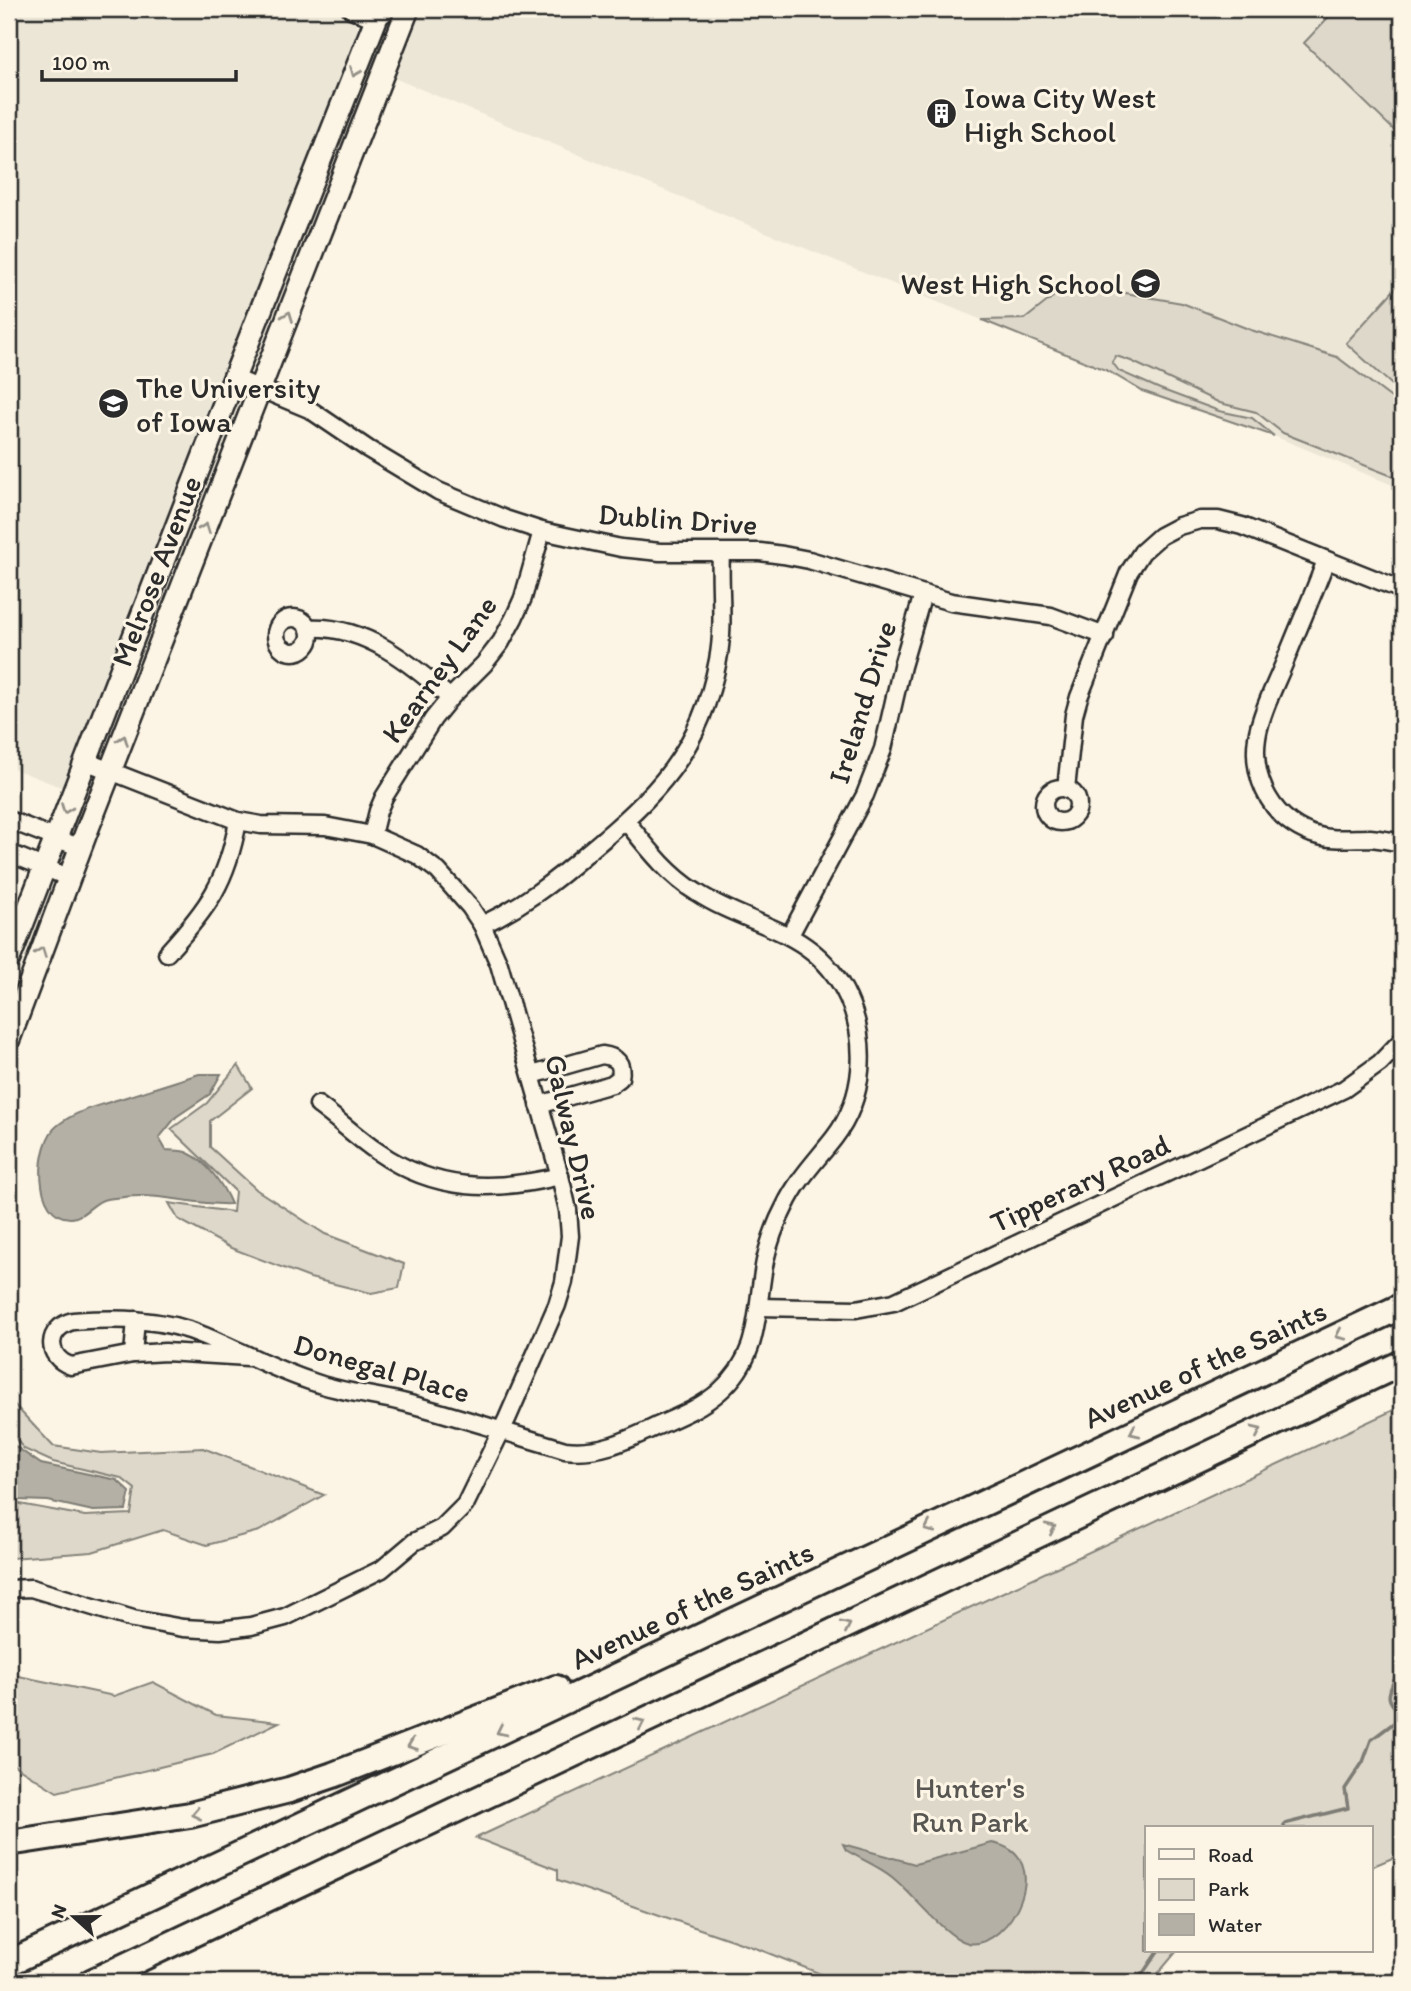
<svg xmlns="http://www.w3.org/2000/svg" width="1411" height="1991" font-family="Itim,sans-serif">
<style>
.built{fill:#ece6d7}
.green{fill:#ded8ca;stroke:#84827a;stroke-width:2}
.water{fill:#b4b0a5;stroke:#7d7b74;stroke-width:2}
.lines{fill:none;stroke-linecap:round;stroke-linejoin:round}
.stream{stroke:#7d7b74;stroke-width:3.5}
.minor-casing{stroke:#2b2b2b;stroke-width:21}
.major-casing{stroke:#2b2b2b;stroke-width:26}
.highway-casing{stroke:#2b2b2b;stroke-width:30}
.minor{stroke:#fcf5e5;stroke-width:16}
.major{stroke:#fcf5e5;stroke-width:21}
.highway{stroke:#fcf5e5;stroke-width:24}
.oneway{stroke:#949088}
.labels{text-anchor:middle;dominant-baseline:central;stroke-width:6;stroke-linejoin:round;paint-order:stroke}
.poi-label{font-size:30px;fill:#2b2b2b;stroke:#fcf5e5;text-anchor:start}
.street-label{font-size:30px;fill:#2b2b2b;stroke:#fcf5e5}
.park-label{font-size:30px;fill:#585653;stroke:#fcf5e5}
</style>
<rect width="100%" height="100%" fill="#fcf5e5"/>
<filter id="ink" filterUnits="userSpaceOnUse"><feTurbulence type="fractalNoise" baseFrequency=".0143" numOctaves="2"/><feDisplacementMap in="SourceGraphic" scale="14" xChannelSelector="R" yChannelSelector="G"/><feConvolveMatrix kernelMatrix="1 2 1 2 8 2 1 2 1" color-interpolation-filters="sRGB"/></filter>
<g filter="url(#ink)">
<!-- built -->
<g class="built">
<polygon points="9,9 333,9 355,20 361,34 66,789 9,767"/>
<polygon points="415,9 1402,9 1402,489 1274,436 1142,391 1108,371 797,245 389,76"/>
</g>
<!-- green -->
<g class="green">
<polygon points="1336,9 1402,9 1402,138 1304,43"/>
<polygon points="1402,281 1402,394 1346,343"/>
<polygon points="1091,287 1182,303 1251,330 1337,357 1402,406 1402,480 1283,433 1256,412 1220,403 1131,361 1116,356 1112,362 1119,371 1160,389 1219,411 1252,418 1274,436 1142,391 1108,371 982,320 1025,319 1054,296 1069,290"/>
<polygon points="238,1065 252,1088 210,1121 210,1147 257,1190 325,1234 404,1264 399,1288 371,1293 310,1278 231,1248 178,1219 169,1203 233,1212 235,1191 171,1129 207,1103"/>
<polygon points="9,1399 53,1446 101,1453 203,1448 324,1495 259,1531 207,1545 163,1530 92,1552 11,1558 9,1555 9,1502 85,1516 131,1514 135,1489 121,1478 53,1462 24,1449 9,1431"/>
<polygon points="1402,1406 1402,1854 1371,1867 1371,1828 1147,1828 1147,1951 1177,1951 1151,1982 841,1982 758,1949 558,1880 558,1870 476,1838"/>
<polygon points="9,1674 114,1696 153,1682 216,1715 279,1722 213,1754 57,1792 9,1762"/>
</g>
<!-- water -->
<g class="water">
<path d="M199,1074H221L210,1094L176,1117L159,1138L166,1150C173,1151 182,1150 188,1153C208,1162 223,1185 231,1204C195,1206 160,1192 124,1197C118,1198 110,1198 103,1200C92,1204 84,1217 71,1218C32,1219 35,1142 58,1125C77,1110 101,1105 123,1098C148,1090 174,1082 199,1074Z"/>
<polygon points="9,1442 41,1464 117,1480 130,1492 126,1510 93,1511 48,1501 17,1500 9,1497"/>
<path d="M992,1843C1059,1855 1009,1951 968,1943C947,1939 910,1891 892,1877C879,1866 860,1859 846,1850L843,1844L915,1864Z"/>
</g>
<g class="lines">
<!-- stream -->
<g class="stream">
<path d="M1284,1828V1824L1348,1808L1345,1789L1363,1762L1371,1740L1399,1719V1711C1383,1698 1390,1692 1396,1675L1402,1673"/>
<polyline points="1137,1982 1158,1951"/>
</g>
<defs>
<g id="minor">
<polyline points="351,9 376,19 384,13"/>
<polyline points="234,378 309,409 368,449 438,491 505,519 542,531 621,548 660,552 760,552 783,555 809,560 951,602 1051,616 1105,636"/>
<path d="M1326,560C1314,593 1299,626 1286,659C1277,681 1266,702 1260,724C1247,770 1267,817 1312,834C1332,841 1350,838 1370,838C1381,839 1392,841 1402,843"/>
<circle cx="293" cy="635" r="17"/>
<path d="M309,628C364,625 411,663 450,698"/>
<circle cx="1061" cy="805" r="17"/>
<polyline points="1066,789 1074,715 1079,697 1129,572 1142,552 1160,536 1179,526 1200,520 1218,520 1242,526 1402,590"/>
<polyline points="9,820 81,848"/>
<polyline points="372,835 378,811 384,797 433,719 450,698 484,664 501,642 514,618 523,598 542,531"/>
<polyline points="9,853 70,878"/>
<path d="M482,925C522,906 554,882 587,853C656,796 701,751 718,660C725,624 719,589 721,553"/>
<polyline points="790,935 865,795 883,749 902,666 923,594"/>
<path d="M167,953C208,908 227,882 238,821"/>
<path d="M532,1075L602,1055C617,1057 623,1063 620,1078L612,1084L539,1105"/>
<path d="M318,1105C339,1120 357,1138 378,1152C436,1192 494,1192 560,1176"/>
<polyline points="759,1307 856,1309 894,1302 1344,1089 1380,1063 1402,1040"/>
<polyline points="133,1354 136,1320"/>
<path d="M248,1357L165,1352L133,1354L71,1366C45,1357 46,1328 73,1321C117,1318 164,1318 205,1336C241,1351 275,1370 313,1382C343,1393 375,1395 406,1403C460,1417 512,1434 565,1450C599,1454 625,1441 655,1427C677,1417 701,1408 720,1391C762,1354 755,1310 765,1261C769,1242 776,1223 785,1206C797,1180 817,1160 834,1138C865,1098 868,1042 848,998C816,927 752,929 696,892C667,874 647,847 626,821"/>
<polyline points="9,1589 31,1588 133,1619 183,1628 220,1630 251,1626 285,1617 382,1569 414,1542 442,1528 465,1505 507,1419 557,1305 564,1282 570,1236 568,1210 560,1176 499,964 482,925 470,907 438,871 417,855 372,835 325,826 261,825 238,821 85,761"/>
</g>
<g id="major">
<polyline points="9,959 234,378 380,9"/>
<polyline points="9,1039 86,833 408,9"/>
</g>
<g id="highway">
<polyline points="9,1843 190,1815 289,1790 333,1775 556,1688"/>
<polyline points="9,1963 1402,1306"/>
<polyline points="91,1982 1402,1363"/>
</g>
</defs>
<!-- minor casing -->
<use href="#minor" class="minor-casing"/>
<!-- major casing -->
<use href="#major" class="major-casing"/>
<!-- highway casing -->
<use href="#highway" class="highway-casing"/>
<!-- minor -->
<use href="#minor" class="minor"/>
<!-- major -->
<use href="#major" class="major"/>
<!-- highway -->
<use href="#highway" class="highway"/>
</g>
<!-- one-way arrows -->
<defs><path id="oneway-chevron" d="M-2-3.5L2.5 0L-2 3.5" fill="none" stroke-width="1.6" stroke-linecap="round" stroke-linejoin="round" transform="scale(1.75)"/></defs>
<g class="oneway">
<use href="#oneway-chevron" transform="translate(355 72) rotate(112)"/>
<use href="#oneway-chevron" transform="translate(288 316) rotate(-69)"/>
<use href="#oneway-chevron" transform="translate(205 528) rotate(-69)"/>
<use href="#oneway-chevron" transform="translate(123 740) rotate(-69)"/>
<use href="#oneway-chevron" transform="translate(66 809) rotate(111)"/>
<use href="#oneway-chevron" transform="translate(41 952) rotate(-69)"/>
<use href="#oneway-chevron" transform="translate(1340 1335) rotate(155)"/>
<use href="#oneway-chevron" transform="translate(1257 1431) rotate(-25)"/>
<use href="#oneway-chevron" transform="translate(1134 1432) rotate(155)"/>
<use href="#oneway-chevron" transform="translate(929 1528) rotate(155)"/>
<use href="#oneway-chevron" transform="translate(1051 1528) rotate(-25)"/>
<use href="#oneway-chevron" transform="translate(846 1626) rotate(-25)"/>
<use href="#oneway-chevron" transform="translate(640 1723) rotate(-25)"/>
<use href="#oneway-chevron" transform="translate(501 1731) rotate(154)"/>
<use href="#oneway-chevron" transform="translate(412 1745) rotate(159)"/>
<use href="#oneway-chevron" transform="translate(196 1814) rotate(168)"/>
</g>
</g>
<!-- icons -->
<defs>
<symbol id="building-disc" viewBox="-11 -11 22 22"><circle r="9.5" fill="#2b2b2b" stroke="#fcf5e5"/><path d="M-4-6H4V6H1V3H-1V6H-4ZM-2.5-4.3h1.7v1.8h-1.7ZM.8-4.3h1.7v1.8H.8ZM-2.5-1h1.7V.8h-1.7ZM.8-1h1.7V.8H.8Z" fill="#fff"/></symbol>
<symbol id="school-disc" viewBox="-11 -11 22 22"><circle r="9.5" fill="#2b2b2b" stroke="#fcf5e5"/><path d="M0-5L7-2L0 1L-7-2ZM-4 1L0 2.5L4 1V4Q0 6-4 4Z" fill="#fff"/></symbol>
<symbol id="university-disc" viewBox="-11 -11 22 22"><circle r="9.5" fill="#2b2b2b" stroke="#fcf5e5"/><path d="M0-5L7-2L0 1L-7-2ZM-4 1L0 2.5L4 1V4Q0 6-4 4Z" fill="#fff"/></symbol>
</defs>
<g fill-rule="evenodd">
<use href="#building-disc" x="924" y="96" width="35" height="35"/>
<use href="#school-disc" x="1128" y="266" width="35" height="35"/>
<use href="#university-disc" x="96" y="386" width="35" height="35"/>
</g>
<g class="labels">
<!-- poi labels -->
<g class="poi-label">
<text x="964" y="97">Iowa City West<tspan x="964" dy="34">High School</tspan></text>
<text x="1123" y="283" text-anchor="end">West High School</text>
<text x="136" y="387">The University<tspan x="136" dy="34">of Iowa</tspan></text>
</g>
<!-- street labels -->
<g class="street-label">
<text transform="translate(678 519) rotate(4)">Dublin Drive</text>
<text transform="translate(156 571) rotate(-69)">Melrose Avenue</text>
<text transform="translate(439 669) rotate(-54)">Kearney Lane</text>
<text transform="translate(862 702) rotate(-73)">Ireland Drive</text>
<text transform="translate(574 1137) rotate(77)">Galway Drive</text>
<text transform="translate(1080 1183) rotate(-25)">Tipperary Road</text>
<text transform="translate(1205 1364) rotate(-25)">Avenue of the Saints</text>
<text transform="translate(382 1368) rotate(16)">Donegal Place</text>
<text transform="translate(692 1605) rotate(-25)">Avenue of the Saints</text>
</g>
<!-- park labels -->
<g class="park-label">
<text x="970" y="1787">Hunter's<tspan x="970" dy="34">Run Park</tspan></text>
</g>
</g>
<!-- margin -->
<rect width="1411" height="1991" fill="none" stroke="#fcf5e5" stroke-width="35"/>
<rect x="18" y="18" width="1376" height="1956" fill="none" stroke="#2b2b2b" stroke-width="2.5" filter="url(#ink)"/>
<!-- legend -->
<rect x="1145" y="1826" width="228" height="126" fill="#fcf5e5" stroke="#a8a49b" stroke-width="2"/>
<rect x="1159" y="1849" width="35" height="10" fill="#fcf5e5" stroke="#a8a49b" stroke-width="2"/>
<text x="1208" y="1862" font-size="21" fill="#2b2b2b">Road</text>
<rect x="1159" y="1879" width="35" height="21" fill="#ded8ca" stroke="#a8a49b" stroke-width="2"/>
<text x="1208" y="1896" font-size="21" fill="#2b2b2b">Park</text>
<rect x="1159" y="1914" width="35" height="21" fill="#b4b0a5" stroke="#a8a49b" stroke-width="2"/>
<text x="1208" y="1932" font-size="21" fill="#2b2b2b">Water</text>
<!-- north arrow -->
<g transform="translate(74 1917) rotate(291)" stroke="#fcf5e5" stroke-width="5" paint-order="stroke">
<path d="M0-5L12 26L0 18L-12 26Z" fill="#2b2b2b"/>
<text y="-10" font-size="19" font-weight="bold" text-anchor="middle" fill="#2b2b2b">N</text>
</g>
<!-- scale -->
<path d="M42 70v10h194v-10" fill="none" stroke="#2b2b2b" stroke-width="3.5"/>
<text x="52" y="70" font-size="21" fill="#2b2b2b" stroke="#fcf5e5" stroke-width="5" paint-order="stroke">100 m</text>
</svg>
